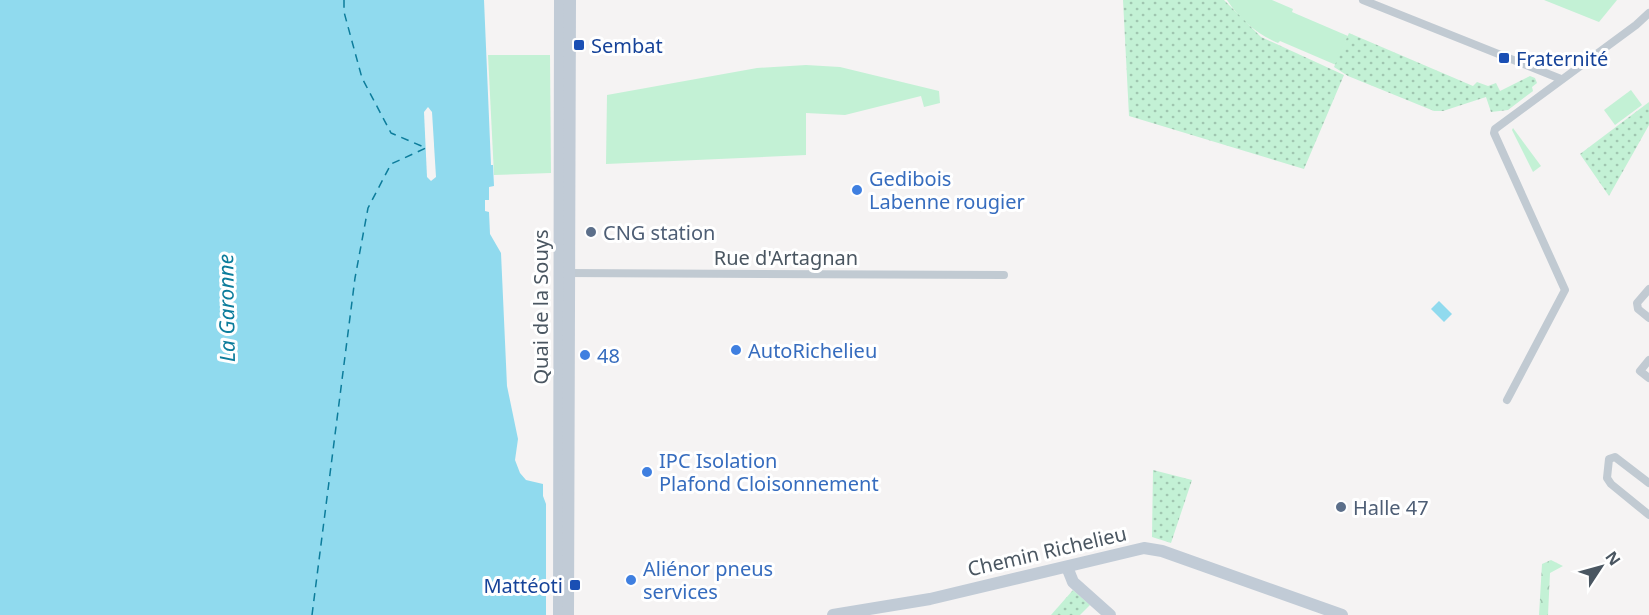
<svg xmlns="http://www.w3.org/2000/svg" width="1649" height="615" font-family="'Noto Sans',sans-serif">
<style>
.grass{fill:#c3f1d5}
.forest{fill:url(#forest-crowns)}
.park{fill:url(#park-dots)}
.water{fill:#90daee}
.pier{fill:#f5f3f3}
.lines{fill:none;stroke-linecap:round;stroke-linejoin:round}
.ferry{stroke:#0c7c9b;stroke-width:1.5;stroke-dasharray:8 6;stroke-linecap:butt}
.street{stroke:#c1cad2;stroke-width:8}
.secondary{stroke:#c1cbd6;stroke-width:12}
.transit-dot{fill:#1a4fb4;stroke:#fff;stroke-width:2}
.shop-dot{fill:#3f7fe0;stroke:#fff;stroke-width:2}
.service-dot{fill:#5c6f8a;stroke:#fff;stroke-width:2}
.labels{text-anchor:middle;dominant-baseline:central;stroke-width:6;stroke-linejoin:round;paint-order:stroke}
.transit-label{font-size:20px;fill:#164399;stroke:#fff;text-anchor:start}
.shop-label{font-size:20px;fill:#366cbe;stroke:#fff;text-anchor:start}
.service-label{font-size:20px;fill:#4e5e75;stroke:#fff;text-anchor:start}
.street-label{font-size:20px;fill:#4a5661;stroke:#fff}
.water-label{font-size:21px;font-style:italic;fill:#0c7c9b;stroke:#fff}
</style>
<defs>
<pattern id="forest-crowns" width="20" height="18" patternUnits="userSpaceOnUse" patternTransform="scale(1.5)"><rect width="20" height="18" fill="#c3f1d5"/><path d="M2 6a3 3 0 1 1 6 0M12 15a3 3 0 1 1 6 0" fill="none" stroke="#a0c6b0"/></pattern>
<pattern id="park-dots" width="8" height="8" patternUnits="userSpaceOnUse" patternTransform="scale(1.5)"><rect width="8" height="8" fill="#c3f1d5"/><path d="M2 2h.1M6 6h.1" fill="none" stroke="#a0c6b0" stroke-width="1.8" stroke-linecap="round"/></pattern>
</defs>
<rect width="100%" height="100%" fill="#f5f3f3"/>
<!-- grass -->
<g class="grass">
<path d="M1227,0H1272L1293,9L1292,12L1348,36L1336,65L1280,41L1278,43C1258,35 1239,19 1227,0Z"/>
<polygon points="1544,0 1617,0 1599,22"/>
<polygon points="488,55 550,55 551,173 494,175"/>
<polygon points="806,65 840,67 939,91 940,103 924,107 921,96 845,115 806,113 806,155 606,164 607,95 757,68"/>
<polygon points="1631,90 1642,105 1615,125 1604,110"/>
<polygon points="1513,128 1541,166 1533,172 1512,130"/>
</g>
<!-- forest -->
<polygon class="forest" points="1551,560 1563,566 1550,573 1548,615 1539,615 1542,564"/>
<!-- park -->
<g class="park">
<polygon points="1123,0 1224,0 1261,37 1344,75 1304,169 1129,116"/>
<polygon points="1349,33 1473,86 1477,82 1488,86 1496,83 1500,91 1530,76 1535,78 1537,83 1532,87 1533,91 1508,110 1491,112 1486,97 1443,111 1434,111 1348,76 1334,67"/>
<polygon points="1649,102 1649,125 1609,196 1580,154"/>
<polygon points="1153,470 1192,480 1171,543 1152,537"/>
<polygon points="1073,590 1090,605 1080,615 1051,615"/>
</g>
<!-- water -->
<g class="water">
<polygon points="0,0 484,0 491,165 493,165 494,186 489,187 489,200 485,200 485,211 489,212 490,234 501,253 507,386 518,439 515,460 520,473 526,480 543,484 543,496 546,504 546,615 0,615"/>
<polygon points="1439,301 1452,314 1444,322 1431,309"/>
</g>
<!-- pier -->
<polygon class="pier" points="428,107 432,112 436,177 431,181 427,177 424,112"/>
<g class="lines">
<!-- ferry -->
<polyline class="ferry" points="312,615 355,278 368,208 391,164 426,148 391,133 362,78 344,12 344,0"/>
<!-- street -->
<g class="street">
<polyline points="1363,0 1561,79"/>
<polyline points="566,273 1004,275"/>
<polyline points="1649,289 1637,303 1638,309 1649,318"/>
<polyline points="1649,360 1640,371 1649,378"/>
<polyline points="1507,400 1565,290 1494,133 1495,129 1636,25 1649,13"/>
<polyline points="1649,483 1615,457 1609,459 1607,478 1611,484 1649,515"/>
</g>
<!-- secondary -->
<g class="secondary">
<polyline points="1067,567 1073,582 1110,615"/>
<polyline points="559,615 560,0"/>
<polyline points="568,615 570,0"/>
<polyline points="833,615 930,599 1144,548 1162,551 1342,615"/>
</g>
</g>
<!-- markers -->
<g class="transit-dot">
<rect x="573" y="39" width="12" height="12" rx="3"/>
<rect x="1498" y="52" width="12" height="12" rx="3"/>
<rect x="569" y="579" width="12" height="12" rx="3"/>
</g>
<g class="shop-dot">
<circle cx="857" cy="190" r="6"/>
<circle cx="736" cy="350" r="6"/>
<circle cx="585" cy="355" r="6"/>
<circle cx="647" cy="472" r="6"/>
<circle cx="631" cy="580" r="6"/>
</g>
<g class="service-dot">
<circle cx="591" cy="232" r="6"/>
<circle cx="1341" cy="507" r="6"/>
</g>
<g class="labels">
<!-- transit labels -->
<g class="transit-label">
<text x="591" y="45">Sembat</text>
<text x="1516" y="58">Fraternité</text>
<text x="563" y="585" text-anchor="end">Mattéoti</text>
</g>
<!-- shop labels -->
<g class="shop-label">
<text x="869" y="178">Gedibois<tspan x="869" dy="23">Labenne rougier</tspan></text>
<text x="748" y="350">AutoRichelieu</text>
<text x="597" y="355">48</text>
<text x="659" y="460">IPC Isolation<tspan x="659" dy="23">Plafond Cloisonnement</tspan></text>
<text x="643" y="568">Aliénor pneus<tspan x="643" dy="23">services</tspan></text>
</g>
<!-- service labels -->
<g class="service-label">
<text x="603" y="232">CNG station</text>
<text x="1353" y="507">Halle 47</text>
</g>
<!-- street labels -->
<g class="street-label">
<text x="786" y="257">Rue d'Artagnan</text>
<text transform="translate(540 307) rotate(-90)">Quai de la Souys</text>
<text transform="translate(1047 551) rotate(-13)">Chemin Richelieu</text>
</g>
<!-- water labels -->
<g class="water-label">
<text transform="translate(226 308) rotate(-91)">La Garonne</text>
</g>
</g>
<!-- north arrow -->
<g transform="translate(1601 567) rotate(54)" stroke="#ffffff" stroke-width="4.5" paint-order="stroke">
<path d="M0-4.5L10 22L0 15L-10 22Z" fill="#4a5661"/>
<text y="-9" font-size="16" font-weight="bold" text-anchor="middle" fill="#4a5661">N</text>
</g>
</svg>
